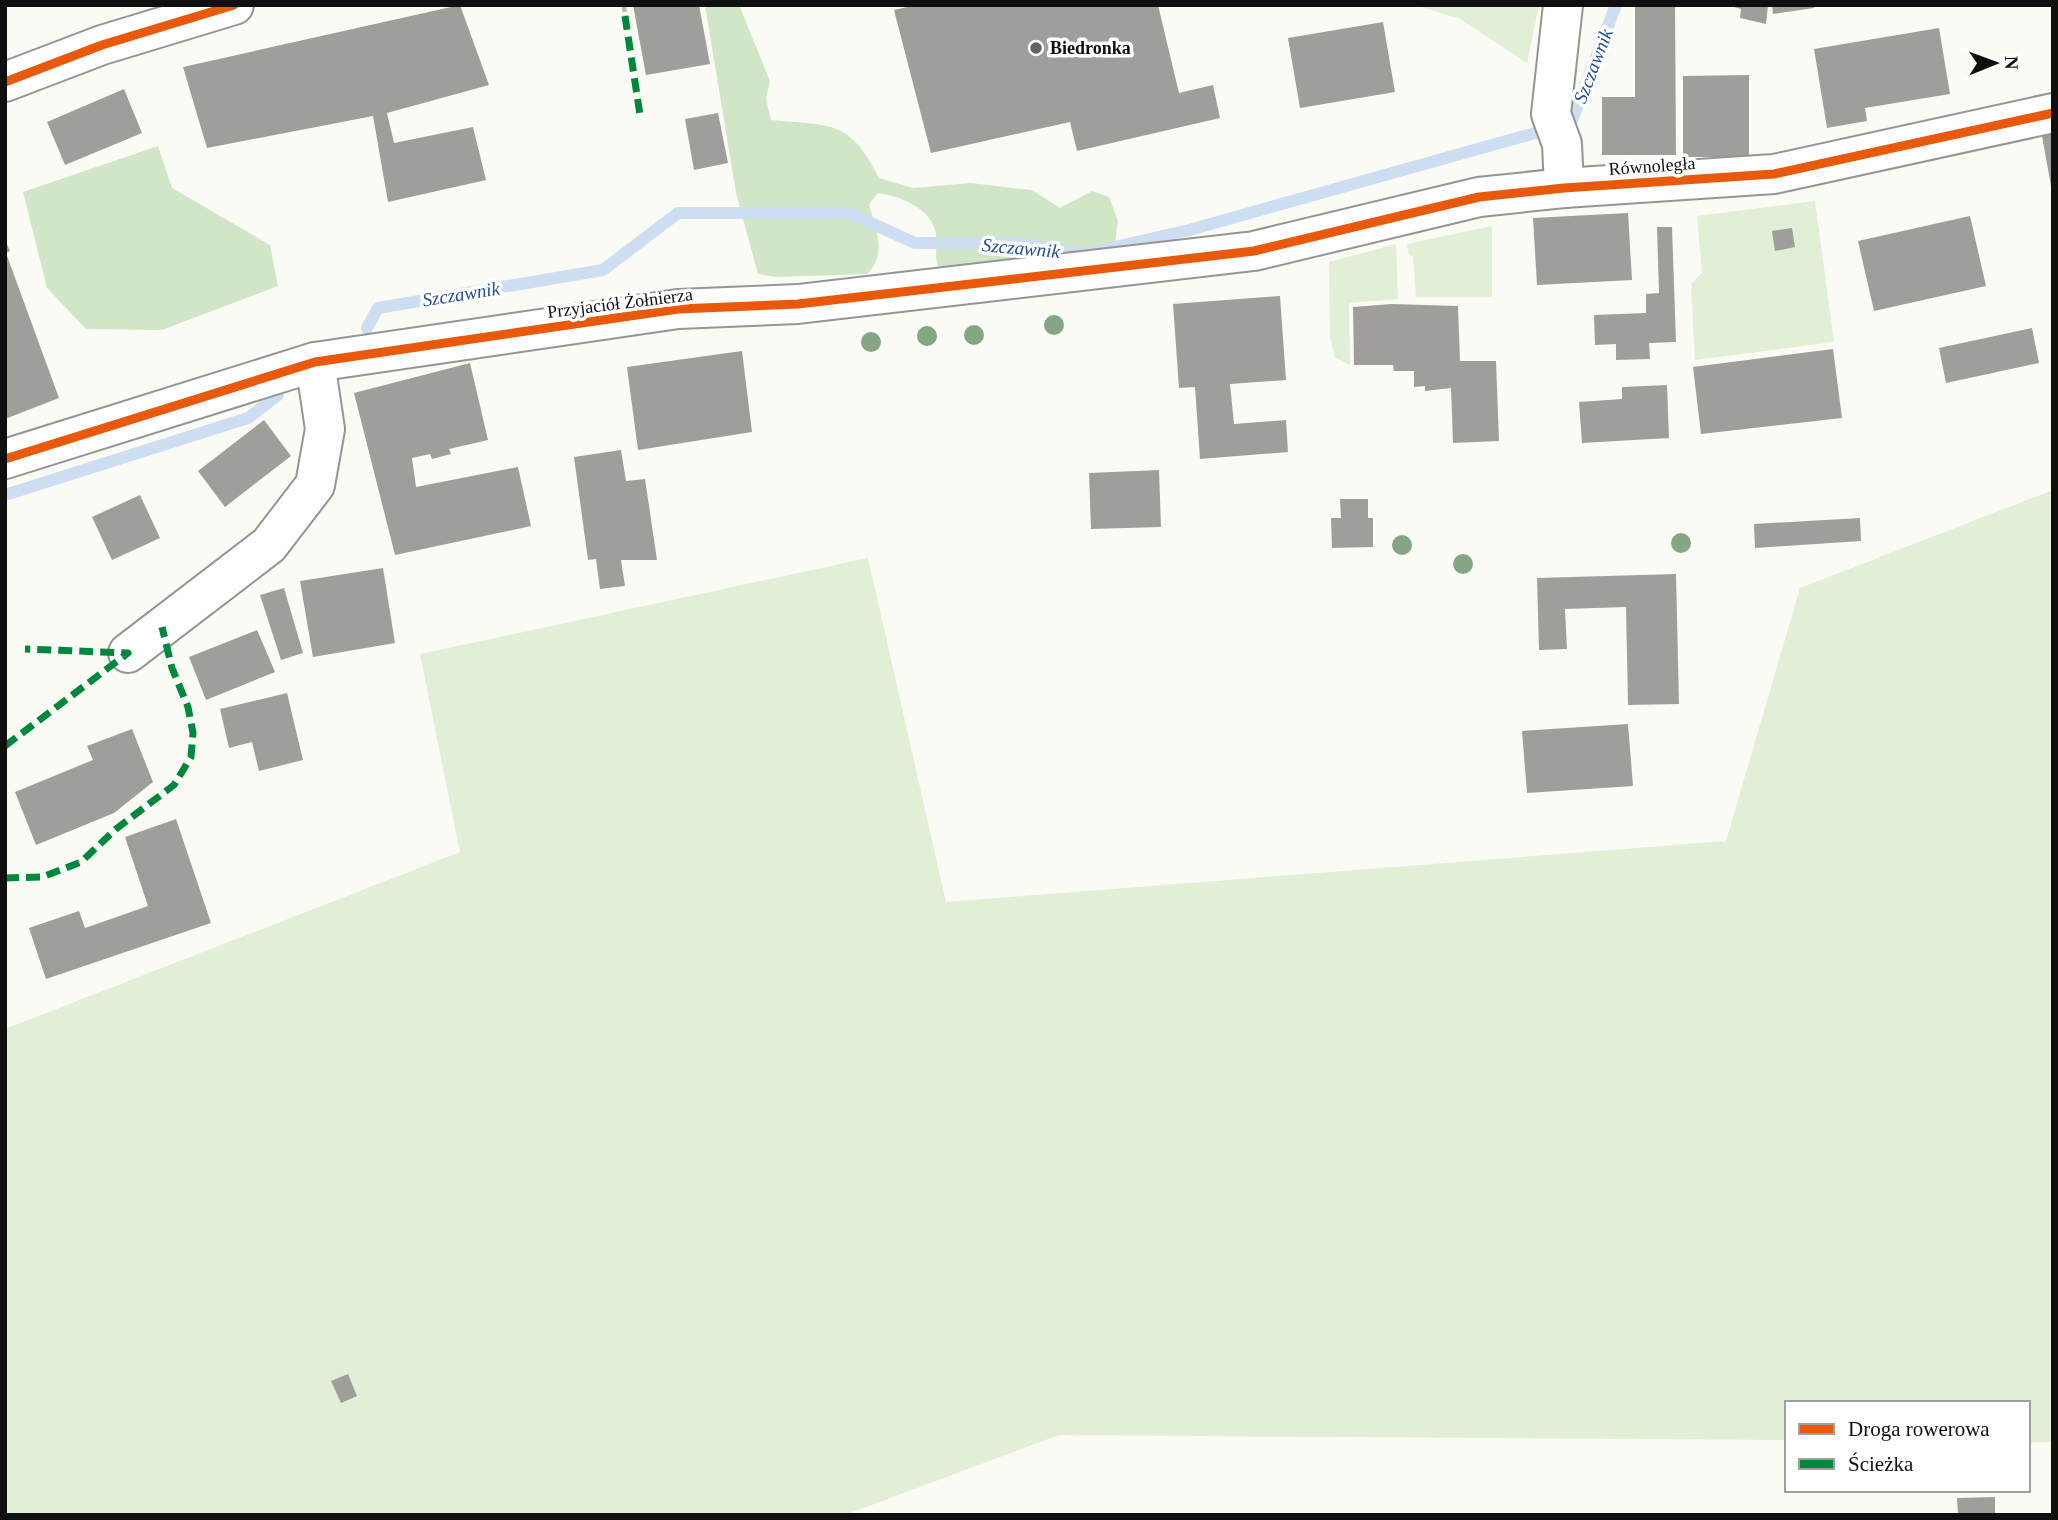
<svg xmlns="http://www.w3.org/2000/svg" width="2058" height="1520" font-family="Georgia,serif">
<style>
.green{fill:#e1efd7}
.forest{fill:#d0e6c6}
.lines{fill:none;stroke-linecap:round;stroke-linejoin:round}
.stream{stroke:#cedef2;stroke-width:12}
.building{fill:#9f9e9a}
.minor-casing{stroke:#959593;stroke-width:42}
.path{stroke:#b9b9b8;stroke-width:4.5;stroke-dasharray:7 3.5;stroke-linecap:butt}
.minor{stroke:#fefefe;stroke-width:38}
.quiet{stroke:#00873e;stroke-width:7;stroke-dasharray:14 7;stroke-linecap:butt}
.cycleway-casing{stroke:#fff;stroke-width:13}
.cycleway{stroke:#e8590c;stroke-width:9}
.tree{fill:#85a683}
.poi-dot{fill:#626260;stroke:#fff;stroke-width:2.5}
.labels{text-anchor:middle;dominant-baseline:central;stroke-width:7;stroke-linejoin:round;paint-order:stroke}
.poi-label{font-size:18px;font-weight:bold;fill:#0f0f0f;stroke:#fff;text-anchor:start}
.street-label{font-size:18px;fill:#0f0f0f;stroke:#fff}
.water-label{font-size:19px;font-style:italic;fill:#234c96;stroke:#fff}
</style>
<rect width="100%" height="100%" fill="#fbfbf5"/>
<!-- green -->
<g class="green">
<polygon points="1415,5 1539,5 1527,63 1460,19"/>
<polygon points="1815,201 1834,342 1695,360 1691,284 1702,273 1697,216"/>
<polygon points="1492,226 1492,297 1416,297 1413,256 1409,255 1407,244"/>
<polygon points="1396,244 1398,299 1349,303 1350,365 1335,358 1330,338 1329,262"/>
<polygon points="2053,490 2053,1442 2028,1442 2028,1403 1787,1403 1787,1440 1059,1435 845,1515 5,1515 5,1029 460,852 420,654 868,558 946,902 1726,841 1800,588"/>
</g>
<!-- forest -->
<g class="forest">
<path d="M705,5H739L770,81L766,99L771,120C830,126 849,118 879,178L913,188L971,183L1032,190L1060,208L1092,191L1109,197L1118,221L1115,243L1032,261L938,268C934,253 938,245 936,234C932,208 900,196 878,193L869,204C875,227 888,255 867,274L776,277L758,274L736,193Z"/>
<polygon points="158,146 172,188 270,245 278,286 162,330 86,329 47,288 23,192"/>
</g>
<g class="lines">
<!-- stream -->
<g class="stream">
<polyline points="367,328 378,308 603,270 678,213 849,213 915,243 1015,243 1084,254 1189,230 1571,123 1616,5"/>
<polyline points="5,495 248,418 278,395"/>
</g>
</g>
<!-- building -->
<g class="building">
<polygon points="460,5 489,85 387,113 394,143 473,127 486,180 388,202 373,116 207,148 183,67"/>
<polygon points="633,5 699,5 710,64 646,75"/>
<polygon points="916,5 1158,5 1179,93 1213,85 1220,118 1077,151 1070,122 931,153 894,10"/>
<polygon points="1635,5 1675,5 1676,155 1602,155 1602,97 1635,97"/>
<polygon points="1727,5 1768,5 1766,24 1740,18 1741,9"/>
<polygon points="1772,5 1813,5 1814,8 1773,14"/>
<polygon points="1383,22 1395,92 1300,108 1288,38"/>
<polygon points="1939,28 1950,94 1865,108 1867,121 1827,128 1814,49"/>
<polygon points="1749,75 1749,157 1683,157 1683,76"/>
<polygon points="124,89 142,133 65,165 47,122"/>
<polygon points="718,113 728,163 694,170 685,119"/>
<polygon points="2053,134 2053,186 2051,186 2042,136"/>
<polygon points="1628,213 1632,280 1537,285 1533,218"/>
<polygon points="1970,216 1986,286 1874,311 1858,241"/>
<polygon points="1657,227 1672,227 1676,342 1649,343 1650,359 1616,360 1616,344 1595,345 1594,315 1646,313 1646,294 1659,293"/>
<polygon points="1792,228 1795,247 1775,251 1772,231"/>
<polygon points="5,240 10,251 6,253 59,398 5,419"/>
<polygon points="1280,296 1286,380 1230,384 1234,424 1286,420 1288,452 1200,459 1195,387 1179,388 1173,304"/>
<polygon points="1392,304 1458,306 1460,361 1496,361 1499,441 1453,443 1451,388 1425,391 1425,386 1414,387 1414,371 1394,371 1393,365 1354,365 1353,307"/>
<polygon points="2032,328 2039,363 1946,383 1939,348"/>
<polygon points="1833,349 1842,418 1701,434 1693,367"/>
<polygon points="742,351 752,432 638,450 627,367"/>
<polygon points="470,363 488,440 449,449 451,454 432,459 430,454 412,458 416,487 518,467 531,526 395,555 354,393"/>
<polygon points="1667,385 1669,438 1582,443 1579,402 1622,399 1622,387"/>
<polygon points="264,420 291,456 225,507 198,471"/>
<polygon points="621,450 626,481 645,479 657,560 621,560 625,586 600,589 596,559 588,560 574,457"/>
<polygon points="1159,470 1161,527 1091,529 1089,473"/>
<polygon points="140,495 160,538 112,560 92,517"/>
<polygon points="1340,499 1368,499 1368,518 1373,518 1373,547 1332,548 1331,518 1341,518"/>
<polygon points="1860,518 1861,541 1755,548 1754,524"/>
<polygon points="383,568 395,643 313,657 300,581"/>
<polygon points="1676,574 1679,704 1628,705 1626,607 1565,609 1567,649 1539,650 1537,578"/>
<polygon points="284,588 303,653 281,660 260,595"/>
<polygon points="257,630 275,672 206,700 189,657"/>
<polygon points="287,693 303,760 259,771 252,742 229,748 220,709"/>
<polygon points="1628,724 1633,786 1527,793 1522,731"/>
<polygon points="132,729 153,782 114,813 36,845 15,792 93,760 87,746"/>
<polygon points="176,819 211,923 46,979 29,928 79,911 85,928 148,906 125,837"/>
<polygon points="348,1374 357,1396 341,1403 331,1381"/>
<polygon points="1995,1497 1995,1515 1958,1515 1957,1498"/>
</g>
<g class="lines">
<defs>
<g id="minor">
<polyline points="1563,5 1551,114 1562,144 1564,188"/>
<polyline points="5,82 102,45 234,5"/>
<polyline points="5,459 315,362 678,309 798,304 1254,251 1479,197 1564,188 1774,174 2053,113"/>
<polyline points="128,653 269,545 315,485 325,429 315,362"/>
</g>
</defs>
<!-- minor casing -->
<use href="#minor" class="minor-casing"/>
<!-- path -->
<polyline class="path" points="624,5 625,16"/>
<!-- minor -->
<use href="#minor" class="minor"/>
<!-- quiet -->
<g class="quiet">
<polyline points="625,16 640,115"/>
<polyline points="5,746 128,653 25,649"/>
<polyline points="5,878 42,877 81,862 116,829 174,785 191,757 193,733 188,707 172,668 162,627"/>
</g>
<defs>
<g id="cycleway">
<polyline points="5,82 102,45 234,5"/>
<polyline points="5,459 315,362 678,309 798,304 1254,251 1479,197 1564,188 1774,174 2053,113"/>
</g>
</defs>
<!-- cycleway casing -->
<use href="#cycleway" class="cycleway-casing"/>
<!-- cycleway -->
<use href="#cycleway" class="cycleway"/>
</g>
<!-- trees -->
<g class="tree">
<circle cx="1054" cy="325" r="10"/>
<circle cx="974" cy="335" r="10"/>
<circle cx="927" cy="336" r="10"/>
<circle cx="871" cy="342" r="10"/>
<circle cx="1681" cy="543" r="10"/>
<circle cx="1402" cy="545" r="10"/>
<circle cx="1463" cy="564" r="10"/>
</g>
<!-- markers -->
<circle class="poi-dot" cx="1036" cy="48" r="7"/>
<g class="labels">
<!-- poi labels -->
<g class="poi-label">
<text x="1050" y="48">Biedronka</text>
</g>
<!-- street labels -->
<g class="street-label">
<text transform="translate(1652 166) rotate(-4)">Równoległa</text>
<text transform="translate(620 303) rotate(-7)">Przyjaciół Żołnierza</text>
</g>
<!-- water labels -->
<g class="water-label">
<text transform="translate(1593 66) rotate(-69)">Szczawnik</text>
<text transform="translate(1021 248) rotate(5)">Szczawnik</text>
<text transform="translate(461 294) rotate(-9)">Szczawnik</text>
</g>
</g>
<!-- border -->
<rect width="2058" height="1520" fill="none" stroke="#0f0f0f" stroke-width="14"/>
<!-- legend -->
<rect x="1785" y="1401" width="245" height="91" fill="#ffffff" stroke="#9f9f9f" stroke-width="2"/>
<rect x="1799" y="1424" width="35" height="10" fill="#e8590c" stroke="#9f9f9f" stroke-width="2"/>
<text x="1848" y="1436" font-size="21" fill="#0f0f0f">Droga rowerowa</text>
<rect x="1799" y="1459" width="35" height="10" fill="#00873e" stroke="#9f9f9f" stroke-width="2"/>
<text x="1848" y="1471" font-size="21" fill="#0f0f0f">Ścieżka</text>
<!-- north arrow -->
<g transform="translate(1995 63) rotate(89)" stroke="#ffffff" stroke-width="5" paint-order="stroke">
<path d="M0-5L12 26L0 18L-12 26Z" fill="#0f0f0f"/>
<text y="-10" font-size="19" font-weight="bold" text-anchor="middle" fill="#0f0f0f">N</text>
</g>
</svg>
